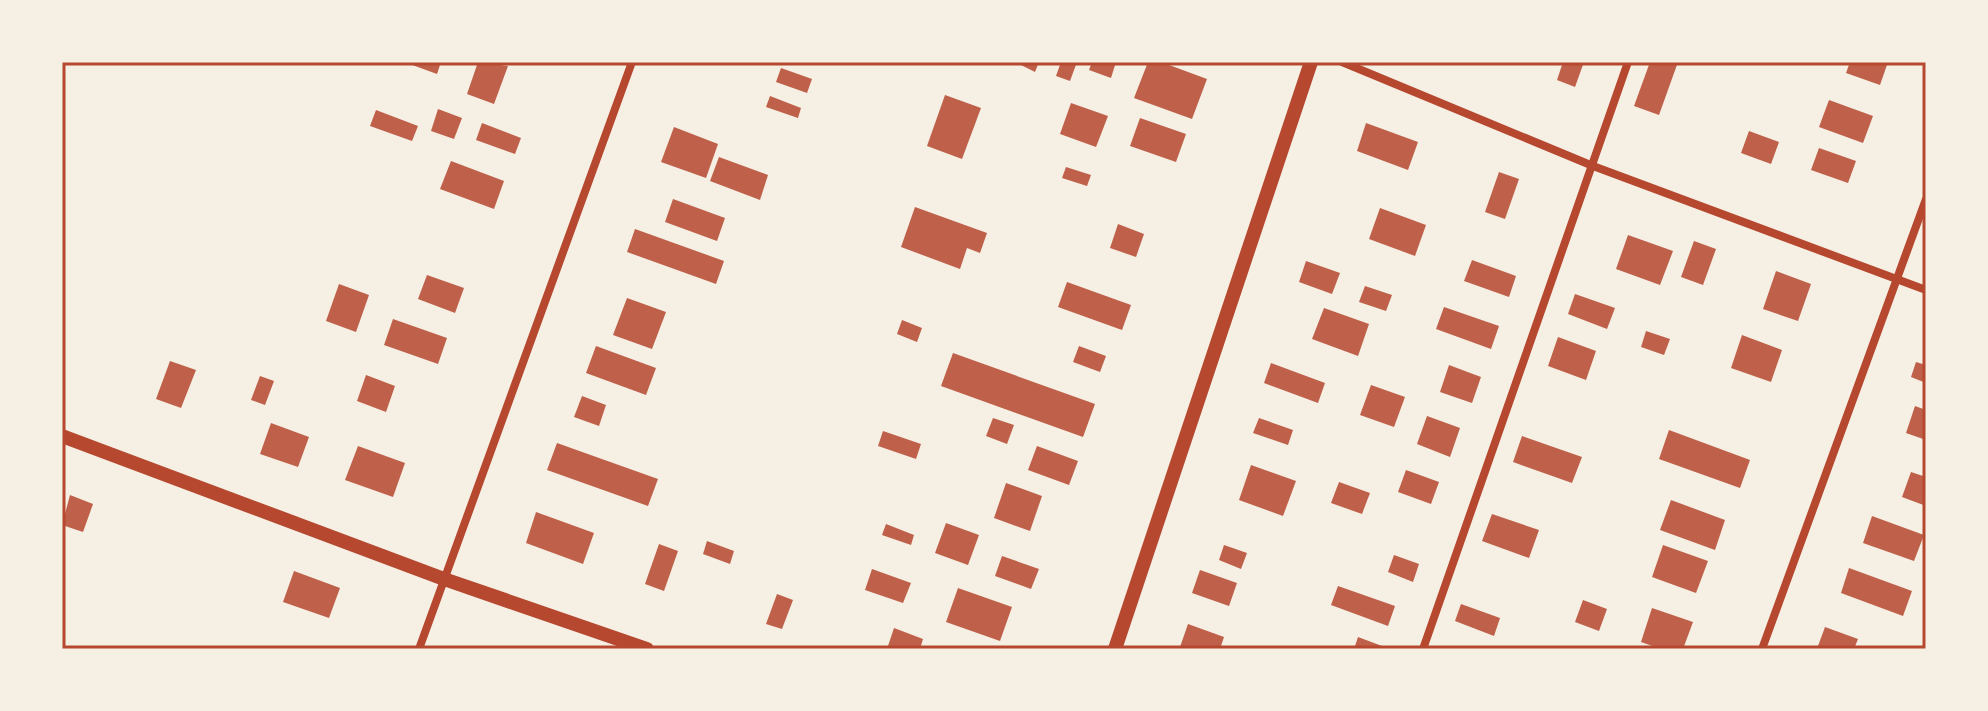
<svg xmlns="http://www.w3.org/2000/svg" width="1988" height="711" font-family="Montserrat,sans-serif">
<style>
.building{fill:#bf614a}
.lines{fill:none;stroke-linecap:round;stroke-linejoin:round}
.minor{stroke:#b5482f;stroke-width:8}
.tertiary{stroke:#b5482f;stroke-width:14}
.neatline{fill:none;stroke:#b5482f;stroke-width:3}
</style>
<rect width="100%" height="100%" fill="#f6efe4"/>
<!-- building -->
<g class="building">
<polygon points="404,62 441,62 437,74"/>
<polygon points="478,62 508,66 494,104 467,94"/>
<polygon points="1015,62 1039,62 1035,72"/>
<polygon points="1061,62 1077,62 1070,81 1056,76"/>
<polygon points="1092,62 1116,62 1111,78 1089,70"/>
<polygon points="1148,62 1161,62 1207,79 1192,119 1134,98"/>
<polygon points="1563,62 1584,62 1575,87 1557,80"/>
<polygon points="1650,62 1678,62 1659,115 1634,106"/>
<polygon points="1850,62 1888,62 1880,85 1846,73"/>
<polygon points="781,68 812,79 807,93 776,82"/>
<polygon points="945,95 981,108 962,159 927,146"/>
<polygon points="770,96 801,108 798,118 766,107"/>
<polygon points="1829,100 1873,116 1863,143 1819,127"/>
<polygon points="1071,103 1108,116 1096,147 1060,134"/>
<polygon points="438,109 462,118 454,139 431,131"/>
<polygon points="376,110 418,126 412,141 370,126"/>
<polygon points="1140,118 1186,134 1176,162 1130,146"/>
<polygon points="482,123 521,138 515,154 476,140"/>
<polygon points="1366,123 1418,142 1408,170 1357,151"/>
<polygon points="674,127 718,144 706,178 661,162"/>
<polygon points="1749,131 1779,142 1771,164 1741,153"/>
<polygon points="1819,148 1856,161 1848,183 1811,170"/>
<polygon points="719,157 768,175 760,200 710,181"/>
<polygon points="451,161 504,181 494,209 440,189"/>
<polygon points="1066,167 1091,175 1087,186 1062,178"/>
<polygon points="1499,172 1519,179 1505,219 1485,212"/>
<polygon points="673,199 725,218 717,241 665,222"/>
<polygon points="915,207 987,233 980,253 967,248 960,269 901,247"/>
<polygon points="1380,208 1426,225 1415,256 1369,239"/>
<polygon points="1118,224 1144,234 1136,257 1110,248"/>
<polygon points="635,229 724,261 716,284 627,252"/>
<polygon points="1628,235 1673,251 1660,285 1616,269"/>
<polygon points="1694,241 1716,249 1703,285 1681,277"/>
<polygon points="1472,260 1516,276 1509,297 1464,281"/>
<polygon points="1306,261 1340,273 1332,294 1299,282"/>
<polygon points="1776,271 1811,284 1798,321 1763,309"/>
<polygon points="427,275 464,288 455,313 418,299"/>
<polygon points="1067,282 1131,305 1122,330 1058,307"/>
<polygon points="339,284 369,295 356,332 326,321"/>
<polygon points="1365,286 1392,295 1386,311 1359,302"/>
<polygon points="1575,294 1615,308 1607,329 1568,314"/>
<polygon points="627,298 666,312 652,349 613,335"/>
<polygon points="1444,307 1499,326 1491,349 1436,329"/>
<polygon points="1324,308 1369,324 1358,356 1312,339"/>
<polygon points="393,319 447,338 438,364 384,345"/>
<polygon points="902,320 922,328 917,342 897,334"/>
<polygon points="1646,331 1670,339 1664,355 1641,347"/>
<polygon points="1742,335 1782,350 1771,382 1731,368"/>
<polygon points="1558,337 1596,351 1586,380 1548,366"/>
<polygon points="596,346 656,368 646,395 586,373"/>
<polygon points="1079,346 1106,356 1100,372 1073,362"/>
<polygon points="953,353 1095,404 1083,437 941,386"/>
<polygon points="170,361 196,370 181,408 156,399"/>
<polygon points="1916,362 1926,365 1926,383 1911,377"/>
<polygon points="1271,363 1325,383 1318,403 1264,383"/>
<polygon points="1449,365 1481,377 1472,403 1440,392"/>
<polygon points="366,375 395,386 386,412 357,401"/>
<polygon points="260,376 274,381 265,405 251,400"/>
<polygon points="1371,385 1405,397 1394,427 1360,415"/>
<polygon points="582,396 606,405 599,426 574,417"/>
<polygon points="1915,406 1926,410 1926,440 1906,433"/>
<polygon points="1427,416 1460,428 1450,457 1417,444"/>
<polygon points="993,418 1014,425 1007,444 986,436"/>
<polygon points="1259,418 1293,430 1288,445 1253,433"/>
<polygon points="271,423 309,437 298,467 260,454"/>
<polygon points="1669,430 1750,460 1740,488 1659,459"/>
<polygon points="883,431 921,444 916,459 878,446"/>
<polygon points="1522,436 1582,457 1572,483 1513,462"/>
<polygon points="557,443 658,479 648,506 547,470"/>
<polygon points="358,446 405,463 393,497 345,480"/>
<polygon points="1037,446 1078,461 1069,485 1028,470"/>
<polygon points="1251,465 1296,481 1283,516 1239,500"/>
<polygon points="1406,470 1439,482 1431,504 1398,492"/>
<polygon points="1911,472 1926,477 1926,506 1902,497"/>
<polygon points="1339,482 1370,493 1362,514 1331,503"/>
<polygon points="1006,483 1042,496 1030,531 994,518"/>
<polygon points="70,495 93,504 83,532 62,525"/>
<polygon points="1671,500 1725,520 1715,550 1660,530"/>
<polygon points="536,512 594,533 583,564 526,543"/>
<polygon points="1492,514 1539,530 1529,558 1482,541"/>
<polygon points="1872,516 1924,535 1914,561 1863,543"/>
<polygon points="946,523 979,535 968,565 935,553"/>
<polygon points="886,524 914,535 911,545 882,535"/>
<polygon points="707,541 734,551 730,564 703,554"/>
<polygon points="659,544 678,551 664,591 645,584"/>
<polygon points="1224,545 1247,553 1241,569 1219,560"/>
<polygon points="1663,545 1708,561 1696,593 1652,577"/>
<polygon points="1394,555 1419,564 1413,582 1388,572"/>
<polygon points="1002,556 1039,569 1031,589 995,576"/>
<polygon points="1849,568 1912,591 1903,616 1841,593"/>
<polygon points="872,569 911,583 903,603 865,590"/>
<polygon points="1200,570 1237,583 1229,606 1192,593"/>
<polygon points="294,571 340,588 329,618 283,602"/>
<polygon points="1338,586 1395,606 1388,626 1331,605"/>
<polygon points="958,588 1012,607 1000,641 946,622"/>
<polygon points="777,594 793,600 782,629 766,624"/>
<polygon points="1583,600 1607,609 1599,631 1575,622"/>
<polygon points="1461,604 1500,618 1494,636 1455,621"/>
<polygon points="1652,608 1693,622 1683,649 1661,649 1641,642"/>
<polygon points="1188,624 1224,637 1220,649 1180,647"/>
<polygon points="1825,627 1858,639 1854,649 1818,646"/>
<polygon points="894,628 923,639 920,649 887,649"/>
<polygon points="1358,637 1390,649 1354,649"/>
</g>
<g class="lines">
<!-- minor -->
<g class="minor">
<polyline points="1342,62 1593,166 1926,290"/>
<polyline points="419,649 632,62"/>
<polyline points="1423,649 1628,62"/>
<polyline points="1762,649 1926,199"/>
</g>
<!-- tertiary -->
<g class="tertiary">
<polyline points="62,436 444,579 647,649"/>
<polyline points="1115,649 1311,62"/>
</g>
</g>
<!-- border -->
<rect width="1988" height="711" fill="none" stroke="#f6efe4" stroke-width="128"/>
<rect x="64" y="64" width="1860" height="583" class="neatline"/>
</svg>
